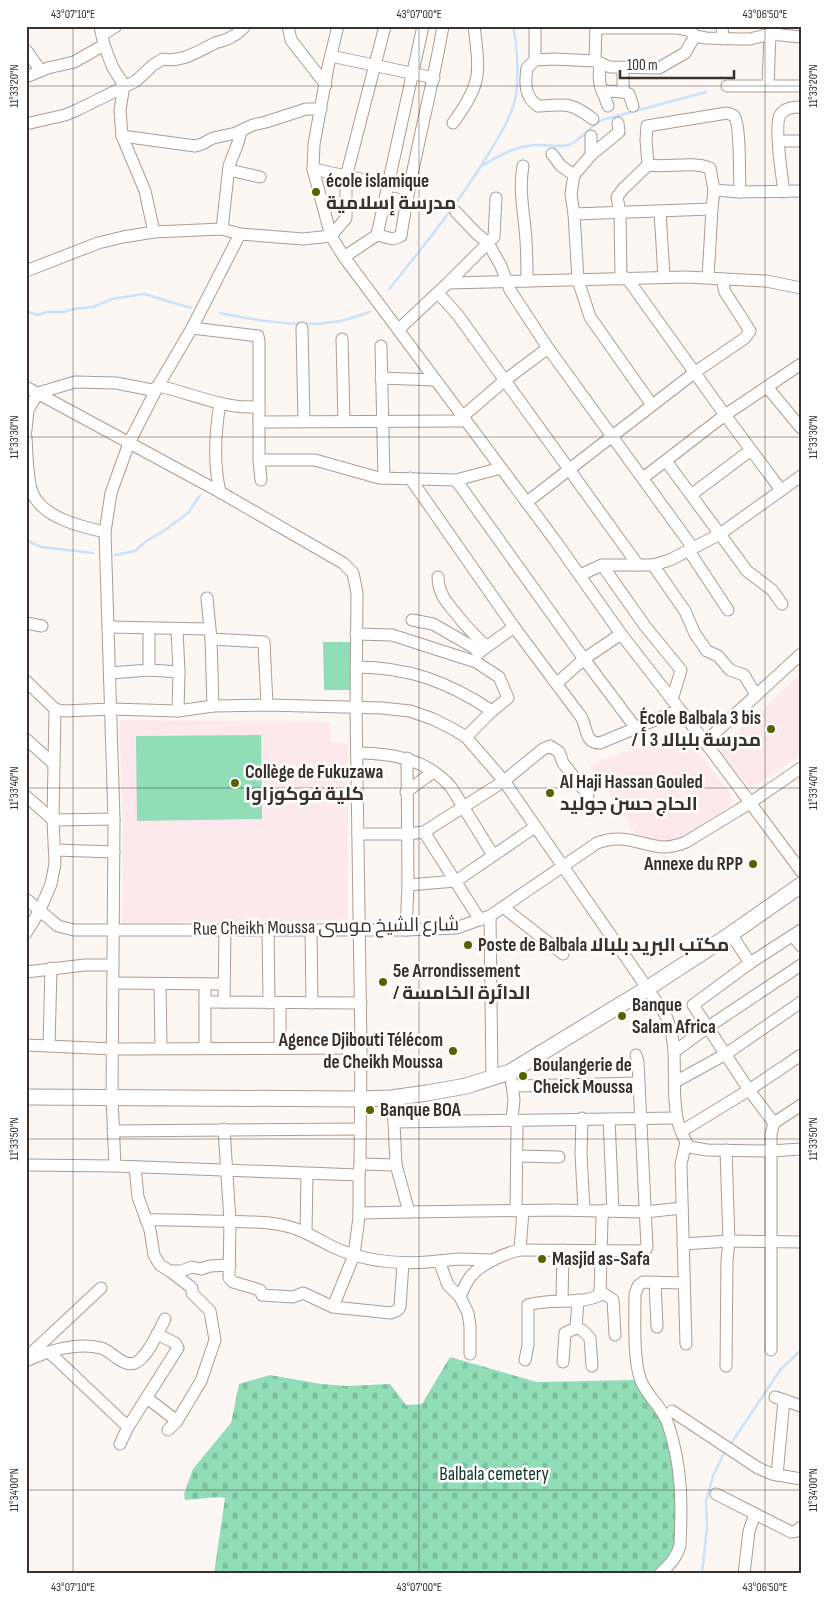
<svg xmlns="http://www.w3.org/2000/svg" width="827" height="1600" font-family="'Sofia Sans Condensed',Cairo,sans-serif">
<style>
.education{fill:#fde8ed}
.grass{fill:#90ddb7}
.cemetery{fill:url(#cemetery-stones)}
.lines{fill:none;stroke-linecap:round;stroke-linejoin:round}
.stream{stroke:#c8e3fb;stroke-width:2.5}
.minor-casing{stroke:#ab9d96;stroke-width:13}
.major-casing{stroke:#ab9d96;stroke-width:17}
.minor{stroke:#fff;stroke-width:11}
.major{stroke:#fff;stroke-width:15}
.ticks{fill:none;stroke:#37322e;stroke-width:1;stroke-opacity:0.45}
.poi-dot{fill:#576303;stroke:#fff;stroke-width:2}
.labels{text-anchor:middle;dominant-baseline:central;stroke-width:5;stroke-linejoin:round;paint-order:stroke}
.poi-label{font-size:19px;font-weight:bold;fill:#37322e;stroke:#fff;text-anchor:start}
.street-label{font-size:19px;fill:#37322e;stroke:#fff}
.park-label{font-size:19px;fill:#0d3524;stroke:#fff}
.neatline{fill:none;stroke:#37322e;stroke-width:2}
.ticks-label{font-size:12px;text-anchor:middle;fill:#37322e}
</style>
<defs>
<pattern id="cemetery-stones" width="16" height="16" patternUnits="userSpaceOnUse" patternTransform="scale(1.25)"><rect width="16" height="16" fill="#90ddb7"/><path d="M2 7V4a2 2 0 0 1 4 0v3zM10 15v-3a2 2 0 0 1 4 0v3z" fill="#7dbe9e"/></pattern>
</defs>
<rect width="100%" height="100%" fill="#fdf7f3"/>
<!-- education -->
<g class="education">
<polygon points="801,673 801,755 754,786 748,786 718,748 763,710"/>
<polygon points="119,720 330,722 331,743 348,744 348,920 122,923 123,822"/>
<polygon points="684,731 732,796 731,805 685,835 674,840 662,841 637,835 589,765"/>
</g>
<!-- grass -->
<g class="grass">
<polygon points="323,642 350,642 351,690 324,690"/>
<polygon points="261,735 262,819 137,821 136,736"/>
</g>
<!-- cemetery -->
<polygon class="cemetery" points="450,1357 537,1382 635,1380 655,1396 678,1485 679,1539 659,1574 214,1574 225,1498 219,1497 185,1500 184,1494 193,1469 231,1423 239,1384 270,1375 321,1384 347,1386 390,1384 406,1405 422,1404"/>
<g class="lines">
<!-- stream -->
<g class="stream">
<path d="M482,166C499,155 516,146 536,145C548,144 560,149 571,144C583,138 590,126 602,120L706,92"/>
<path d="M389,289C424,246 460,201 489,153C500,135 512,116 516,95C519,76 517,44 513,26"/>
<polyline points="26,311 38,315 46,312 64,312 73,309 93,307 112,299 144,294 191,308"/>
<path d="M220,313C259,321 301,328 340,321C350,319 360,315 370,312"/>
<polyline points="26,540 41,547 93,553"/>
<polyline points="115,555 135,551 145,542 165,530 188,513 200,495"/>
<polyline points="730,1445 781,1369 801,1350"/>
<polyline points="702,1574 707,1527 706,1501 713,1476 725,1451"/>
</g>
<defs>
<g id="minor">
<polyline points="100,26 104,45 113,68 124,85 120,110 122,136 145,191 154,232"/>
<polyline points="288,26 291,40 326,85"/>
<polyline points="338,26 328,67 314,144 313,169 331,236 344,257 554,539 621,634 705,742 801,871"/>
<polyline points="535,26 535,60"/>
<polyline points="722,26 723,39"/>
<polyline points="596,28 676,28 689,30 695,36 706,38 740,39 750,39 770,34 777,26"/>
<polyline points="102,35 116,26"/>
<polyline points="26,50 41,71"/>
<polyline points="331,56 434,78"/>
<polyline points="595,61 596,26"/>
<path d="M600,63C599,73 598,86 604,95"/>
<polyline points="623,68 623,92 629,94 633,106"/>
<polyline points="26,77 48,68 74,62 104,45"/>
<polyline points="768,85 770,34 801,37"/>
<polyline points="727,86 801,86"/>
<polyline points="608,106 604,95 607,91 623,92"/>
<path d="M593,119C569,101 566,105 538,106C524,97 525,82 527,68L535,60L554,59L595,61L610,67L659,68L685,53L695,36"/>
<path d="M453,123C482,83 480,74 474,26"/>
<polyline points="618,123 619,132 591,155 574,175 571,194 574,214 578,280 590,317 652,405"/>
<path d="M26,124L65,115L77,110L136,81L153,65L163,59C181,63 199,51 215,43C221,41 228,40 233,36C238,34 241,30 245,26"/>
<polyline points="122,136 195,146 202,144 213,138 236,133 253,125 266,122 306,109 321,109"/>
<polyline points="779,141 801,141"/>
<polyline points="552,154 561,166 574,175"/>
<polyline points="591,155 591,136"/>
<path d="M648,165C668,168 691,161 710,168L714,190L712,209L708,278"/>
<path d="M523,166C519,188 523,207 525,229C527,246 527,264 527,281"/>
<polyline points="313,169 408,189"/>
<polyline points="229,170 260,177"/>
<polyline points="714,190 740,192 801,191"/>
<path d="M784,192C782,177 774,126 780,115C784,108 793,107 801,107"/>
<polyline points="660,211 664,277"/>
<polyline points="456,212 476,233 488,243 501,266 510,290 548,348 693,548"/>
<polyline points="574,214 712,209"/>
<path d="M222,229L229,166C233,154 239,144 241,131"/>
<path d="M377,235L393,239L401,236C411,166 431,97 443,26"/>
<polyline points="344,257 377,235 423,26"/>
<polyline points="26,271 98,243 123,237 154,232 222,229 240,234 303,239 331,236 346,218 346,177 385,26"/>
<polyline points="627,278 725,415 781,490"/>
<path d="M621,279L620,212L617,197L623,189L648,165L646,140L647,126L727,113C727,113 733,115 734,116C741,124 739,179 740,192"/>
<polyline points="448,283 494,237 496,198"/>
<polyline points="438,293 457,314 638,565"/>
<polyline points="192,328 258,336 259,341 259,460 261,480"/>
<polyline points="302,328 304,421"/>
<polyline points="399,329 448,283 686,277 766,281 801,288"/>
<polyline points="342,339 344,421"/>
<polyline points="381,346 384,478"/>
<polyline points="381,378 435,380"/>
<polyline points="26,387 220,492 343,563 353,573 357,593 356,708 361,1048 360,1164 396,1165 409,1212 555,1210 645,1212 682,1208"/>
<polyline points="767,387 801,428"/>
<path d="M220,403C215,433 213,462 220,492"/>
<polyline points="462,417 504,381 548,348"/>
<polyline points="259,422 465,421"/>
<path d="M26,430L28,410L38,393L75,382L116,383L152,390L158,386C183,391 210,403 235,406C243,407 251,407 259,407"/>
<path d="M26,437C27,454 27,477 32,492C42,518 82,527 105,532"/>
<polyline points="259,460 315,460 379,478 456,480 501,468"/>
<polyline points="666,461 747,571 772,590 782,604"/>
<path d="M410,478L514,627L576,710C579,714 582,717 583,721C587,731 586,743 600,743L679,710"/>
<polyline points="643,478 725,415 801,364"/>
<polyline points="456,480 584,659 635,727"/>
<polyline points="691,495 751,450"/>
<polyline points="527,502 694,373 745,338 750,331 725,292 722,279"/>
<polyline points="689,551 728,610"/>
<polyline points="602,565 645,626 681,670 672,700"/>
<polyline points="653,565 685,611 695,634 707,651 718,656 730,670 744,675 756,695"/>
<polyline points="580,575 602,565 653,565 670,560 720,534 801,476"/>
<path d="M438,577C438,596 451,607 462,621C470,630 477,639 487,646"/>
<polyline points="207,598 211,639 213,706"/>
<polyline points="412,620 433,624 473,647 479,653"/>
<polyline points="26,623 42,626"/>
<polyline points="108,627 209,629"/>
<polyline points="149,629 149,670"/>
<polyline points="177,629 179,672 178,711"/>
<polyline points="356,634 392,635 476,662 499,677 508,698 492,711"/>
<polyline points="211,639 264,642 267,705"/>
<polyline points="481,651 514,627"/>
<path d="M356,667C408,667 449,682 492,711L466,737"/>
<polyline points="110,673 149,670 179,672"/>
<path d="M26,681L55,709L64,711L111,709L178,711L213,706L267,705L382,708L410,711L433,719L453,729L466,737L504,781L665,1014C681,1047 670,1083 677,1118C679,1127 684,1139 689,1147L707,1150L770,1151L801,1149"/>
<polyline points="557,683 584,659 621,634"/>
<polyline points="26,739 54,764"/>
<polyline points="705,742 801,654"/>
<path d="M357,753C392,753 427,759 451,787L493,855"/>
<polyline points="406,792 433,772"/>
<polyline points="26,796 53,820 114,819"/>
<polyline points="424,832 480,920"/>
<polyline points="358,834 407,834 424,832 504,781 543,749 550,746 559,752 563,763 588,795"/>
<polyline points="55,850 114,852"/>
<polyline points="408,885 456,881 535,827"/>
<path d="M26,899L58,926L74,930H406L456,928L490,916L597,843C603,841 609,839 616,839C643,838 656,855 686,842L750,803L801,768"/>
<polyline points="503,907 563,954"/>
<polyline points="490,916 492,1078"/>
<polyline points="268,929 269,1003"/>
<polyline points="311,929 312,1003"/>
<polyline points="406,930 408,885 407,758"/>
<polyline points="26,933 39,912 51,884 55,864 53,820 55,709"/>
<polyline points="731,934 750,963"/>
<polyline points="793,936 801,946"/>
<polyline points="26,972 85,965 113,965"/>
<polyline points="113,983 224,984"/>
<polyline points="160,984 161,1048"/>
<polyline points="205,984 205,1048"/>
<polyline points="205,1002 361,1003"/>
<polyline points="224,1002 225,929"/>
<polyline points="280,1003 280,1048"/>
<polyline points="26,1045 113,1049 361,1048"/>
<polyline points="49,1046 51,968"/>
<polyline points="675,1051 708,1027 801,965"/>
<polyline points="510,1072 512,1085 518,1086 638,1083"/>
<polyline points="675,1082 726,1054 801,1002"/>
<polyline points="512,1085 514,1100 512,1119 517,1123 517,1128 516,1211"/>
<polyline points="391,1098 394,1122"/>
<polyline points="582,1118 581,1154 584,1210"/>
<polyline points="609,1119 613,1211"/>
<polyline points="774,1123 749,1090 693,1005 750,963 801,930"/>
<polyline points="224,1129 230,1221 229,1278 233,1282 260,1290 262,1295 293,1297 303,1293 333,1307 391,1313 398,1310 400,1307 403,1263"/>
<polyline points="113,1131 360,1129"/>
<polyline points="682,1131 749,1090 801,1055"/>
<polyline points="686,1142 681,1164 686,1344"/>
<polyline points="726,1150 729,1241 727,1260 726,1366"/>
<polyline points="517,1156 559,1157"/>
<polyline points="26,1165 115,1166 359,1175 360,1164"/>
<polyline points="396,1165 394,1122 677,1118"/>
<polyline points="115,1166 112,1097 114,819 105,532 111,493 129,443 158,386 192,328 240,234"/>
<polyline points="135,1167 138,1197 150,1230 154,1255 160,1265 170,1271 181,1271 192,1267 201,1269 210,1266 230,1265"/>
<polyline points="359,1213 409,1212"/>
<path d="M146,1220C167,1219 189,1221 210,1221C236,1222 265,1220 290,1227C305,1231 317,1239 331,1246C364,1262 403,1265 439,1261L448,1285L460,1297L468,1313L470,1326V1354"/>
<polyline points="306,1233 307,1174"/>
<polyline points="683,1244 729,1241 801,1242"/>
<polyline points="520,1250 639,1251 646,1249 647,1247 638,1062 636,1055"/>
<polyline points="439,1261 458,1259 493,1260"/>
<polyline points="655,1282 657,1327"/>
<polyline points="600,1291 613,1300 615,1335"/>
<path d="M460,1297C463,1290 466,1282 471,1276C481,1264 505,1253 520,1250L523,1211"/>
<polyline points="578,1300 576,1328 582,1330 590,1338 592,1366"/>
<polyline points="562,1301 563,1250"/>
<polyline points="333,1307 354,1255 359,1217 359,1175"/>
<polyline points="771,1350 771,1134 774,1123 801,1105"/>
<polyline points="49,1352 128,1427"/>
<polyline points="26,1358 101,1288"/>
<path d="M525,1360L528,1345V1305C551,1297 578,1306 600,1295L602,1218L605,1210"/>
<path d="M26,1361C48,1351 76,1342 101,1348C112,1351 122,1367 135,1363C147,1358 159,1331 165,1319"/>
<polyline points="563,1362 565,1333 576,1328"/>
<polyline points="775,1397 801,1406"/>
<polyline points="147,1398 177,1421"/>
<polyline points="672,1411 758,1468 772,1474 801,1479"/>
<polyline points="168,1430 177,1421 201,1381 215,1340 210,1311 192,1293 192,1288 170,1271"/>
<polyline points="120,1444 128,1427 178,1348 175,1343 157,1334"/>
<polyline points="777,1475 784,1400"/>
<polyline points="716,1494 791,1532 797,1531 801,1527"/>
<path d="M660,1574C669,1565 677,1558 680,1545C682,1502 682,1466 668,1424C663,1407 645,1395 640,1378C633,1357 635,1317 635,1294L638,1286L643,1282L684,1283"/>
<polyline points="744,1574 749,1531 755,1514"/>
</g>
<polyline id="major" points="26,1097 360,1099 391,1098 427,1093 466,1086 510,1072 648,988 731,934 801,885"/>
</defs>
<!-- minor casing -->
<use href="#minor" class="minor-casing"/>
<!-- major casing -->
<use href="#major" class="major-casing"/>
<!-- minor -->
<use href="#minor" class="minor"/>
<!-- major -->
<use href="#major" class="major"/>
</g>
<!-- ticks -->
<path class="ticks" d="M73,26V1574M419,26V1574M765,26V1574M26,86H801M26,437H801M26,788H801M26,1139H801M26,1490H801"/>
<!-- markers -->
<g class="poi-dot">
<circle cx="316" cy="192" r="5"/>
<circle cx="771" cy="729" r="5"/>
<circle cx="235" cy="783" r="5"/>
<circle cx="550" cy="793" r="5"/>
<circle cx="753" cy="864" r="5"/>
<circle cx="468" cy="945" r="5"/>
<circle cx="383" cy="982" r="5"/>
<circle cx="622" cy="1016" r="5"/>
<circle cx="453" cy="1051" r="5"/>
<circle cx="523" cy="1076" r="5"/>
<circle cx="370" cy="1110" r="5"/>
<circle cx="542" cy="1259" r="5"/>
</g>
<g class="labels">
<!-- poi labels -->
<g class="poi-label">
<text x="326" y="181">école islamique<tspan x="326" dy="22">مدرسة إسلامية</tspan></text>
<text x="761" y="718" text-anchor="end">École Balbala 3 bis<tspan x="761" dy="22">/ مدرسة بلبالا 3 أ</tspan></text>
<text x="245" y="772">Collège de Fukuzawa<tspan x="245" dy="22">كلية فوكوزاوا</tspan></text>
<text x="560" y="782">Al Haji Hassan Gouled<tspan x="560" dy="22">الحاج حسن جوليد</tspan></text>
<text x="743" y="864" text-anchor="end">Annexe du RPP</text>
<text x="478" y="945">Poste de Balbala مكتب البريد بلبالا</text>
<text x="393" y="971">5e Arrondissement<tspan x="393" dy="22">/ الدائرة الخامسة</tspan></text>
<text x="632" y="1005">Banque<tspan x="632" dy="22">Salam Africa</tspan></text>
<text x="443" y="1040" text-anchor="end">Agence Djibouti Télécom<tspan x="443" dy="22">de Cheikh Moussa</tspan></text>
<text x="533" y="1065">Boulangerie de<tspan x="533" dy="22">Cheick Moussa</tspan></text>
<text x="380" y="1110">Banque BOA</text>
<text x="552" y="1259">Masjid as-Safa</text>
</g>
<!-- street labels -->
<g class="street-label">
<text transform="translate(326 927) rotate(-1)">Rue Cheikh Moussa شارع الشيخ موسى</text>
</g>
<!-- park labels -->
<g class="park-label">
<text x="494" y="1474">Balbala cemetery</text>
</g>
</g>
<!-- border -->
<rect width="827" height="1600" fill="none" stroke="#ffffff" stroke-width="55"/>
<!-- scale -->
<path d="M620 70v8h114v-8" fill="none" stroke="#37322e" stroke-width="2.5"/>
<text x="627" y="70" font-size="15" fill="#37322e" stroke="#ffffff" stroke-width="4" paint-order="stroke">100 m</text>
<rect x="28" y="28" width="772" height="1544" class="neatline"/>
<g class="ticks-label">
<text x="73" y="18">43°07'10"E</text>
<text x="419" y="18">43°07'00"E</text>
<text x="765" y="18">43°06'50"E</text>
<text transform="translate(813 86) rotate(-90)" y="4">11°33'20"N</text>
<text transform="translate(14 86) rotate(-90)" y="4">11°33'20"N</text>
<text transform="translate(813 437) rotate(-90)" y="4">11°33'30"N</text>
<text transform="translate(14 437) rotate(-90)" y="4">11°33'30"N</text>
<text transform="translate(813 788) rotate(-90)" y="4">11°33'40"N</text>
<text transform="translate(14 788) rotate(-90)" y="4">11°33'40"N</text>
<text transform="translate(813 1139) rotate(-90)" y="4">11°33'50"N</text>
<text transform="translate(14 1139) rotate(-90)" y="4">11°33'50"N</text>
<text transform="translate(813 1490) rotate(-90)" y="4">11°34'00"N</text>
<text transform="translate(14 1490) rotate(-90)" y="4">11°34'00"N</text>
<text x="73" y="1591">43°07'10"E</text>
<text x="419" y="1591">43°07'00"E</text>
<text x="765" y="1591">43°06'50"E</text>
</g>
</svg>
